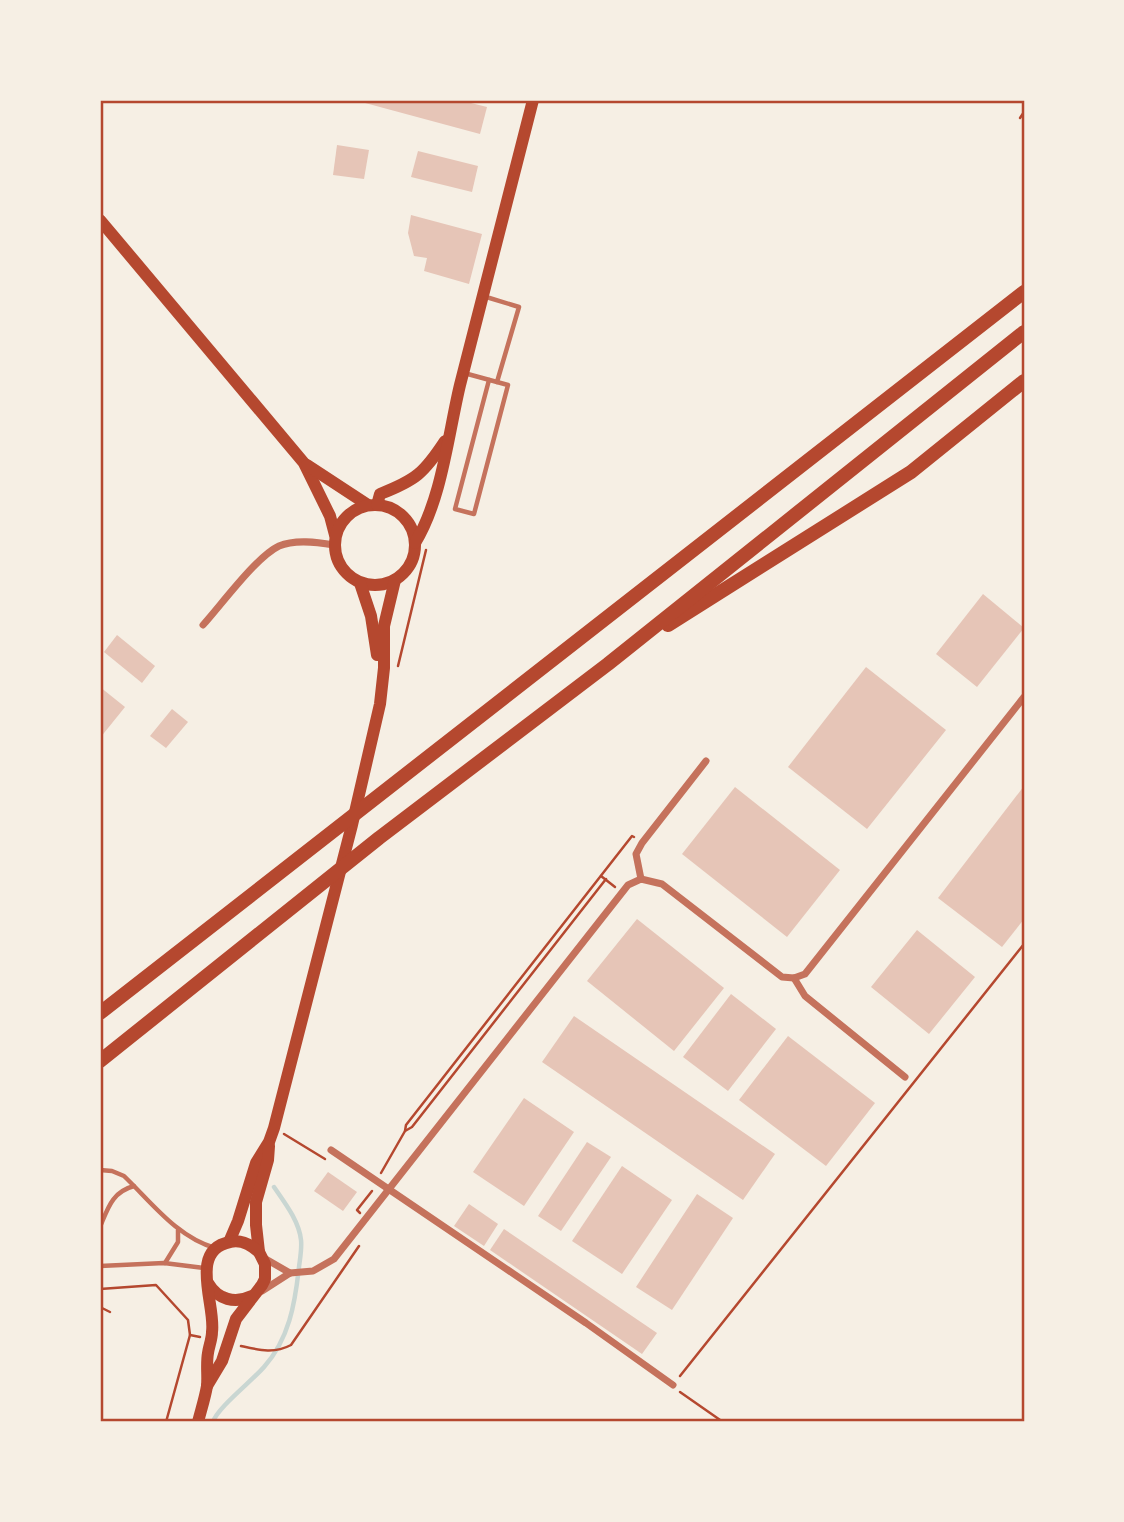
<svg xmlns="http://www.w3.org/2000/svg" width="1124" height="1522" font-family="'Golos Text',sans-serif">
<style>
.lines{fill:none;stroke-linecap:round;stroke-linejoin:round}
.stream{stroke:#c9d6d2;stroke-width:4.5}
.building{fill:#e6c5b7}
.path{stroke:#b5482f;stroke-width:2.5}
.service{stroke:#c5725c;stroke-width:4.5}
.minor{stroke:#c5725c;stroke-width:7}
.primary{stroke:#b5482f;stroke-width:12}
.motorway{stroke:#b5482f;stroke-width:14}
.neatline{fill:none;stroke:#b5482f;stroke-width:2.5}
</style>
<rect width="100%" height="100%" fill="#f6efe4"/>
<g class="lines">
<!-- stream -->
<path class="stream" d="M213,1422C217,1408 252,1381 264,1367C289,1339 295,1304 299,1267C300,1259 302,1248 301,1240C299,1221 285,1203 274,1187"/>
</g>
<!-- building -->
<g class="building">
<polygon points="354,100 459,100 487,107 480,134"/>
<polygon points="337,145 369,150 364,179 333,175"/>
<polygon points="418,151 478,166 472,192 411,177"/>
<polygon points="411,215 482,234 469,284 424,271 427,258 414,256 408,233"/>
<polygon points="983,594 1024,628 977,687 936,654"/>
<polygon points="117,635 155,666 142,683 104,652"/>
<polygon points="866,667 946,730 867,829 788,767"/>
<polygon points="100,687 125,707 100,738"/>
<polygon points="172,709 188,722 166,748 150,736"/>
<polygon points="1024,786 1024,919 1002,947 938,898"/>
<polygon points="735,787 840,870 787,937 682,854"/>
<polygon points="637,919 724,988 674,1051 587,981"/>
<polygon points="917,930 975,977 929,1034 871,987"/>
<polygon points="731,994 776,1029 728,1091 683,1057"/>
<polygon points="574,1016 775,1154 743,1200 542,1062"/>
<polygon points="788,1036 875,1103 826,1166 739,1100"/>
<polygon points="524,1098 574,1132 524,1206 473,1172"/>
<polygon points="587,1142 611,1157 561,1231 538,1216"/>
<polygon points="622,1166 672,1200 622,1274 572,1241"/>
<polygon points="328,1172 357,1192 343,1211 314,1191"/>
<polygon points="697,1194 733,1218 672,1310 636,1287"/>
<polygon points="469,1204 498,1224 484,1246 454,1226"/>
<polygon points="504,1229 657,1333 642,1354 490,1250"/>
</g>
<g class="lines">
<!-- path -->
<g class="path">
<polyline points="1020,118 1024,112"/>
<polyline points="398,666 426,550"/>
<polyline points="601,876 615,887"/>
<polyline points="405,1131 412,1127 606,879"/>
<polyline points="284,1134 325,1159"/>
<polyline points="381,1173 405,1131 406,1125 632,836 634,837"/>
<polyline points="360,1213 357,1210 372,1191"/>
<polyline points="100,1289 156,1285 188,1320 190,1335"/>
<polyline points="100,1307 110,1312"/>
<path d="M241,1346C259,1350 274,1354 291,1345L359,1246"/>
<polyline points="680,1376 1024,944"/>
<polyline points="680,1392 723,1422"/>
<polyline points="166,1422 190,1335 200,1337"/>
</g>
<!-- service -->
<g class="service">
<polyline points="464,373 497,382 519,307 483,296"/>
<polyline points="489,380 455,509 474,514 508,385 497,382"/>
<path d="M100,1170L112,1171L124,1176C152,1203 177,1237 215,1248"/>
<path d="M100,1227C108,1208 112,1192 134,1186"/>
<polyline points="165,1263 178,1242 178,1230"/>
<polyline points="100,1266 164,1263 204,1268"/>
</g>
<!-- minor -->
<g class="minor">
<path d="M203,625C222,604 256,557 279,546C295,539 317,542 334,545"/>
<polyline points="641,879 636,854 642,843 706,761"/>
<polyline points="794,978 805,996 905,1077"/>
<polyline points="331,1150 586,1323 673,1385"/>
<polyline points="264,1258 290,1273"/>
<polyline points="262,1291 290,1273 313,1271 334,1259 628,885 641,879 662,884 782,977 794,978 805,974 1024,697"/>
</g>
<!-- primary -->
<g class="primary">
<polyline points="100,220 304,463 330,516 335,535"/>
<polyline points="307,465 368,505"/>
<circle cx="375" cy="545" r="40"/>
<path d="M377,505L380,494C416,480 424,473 445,441"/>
<path d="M415,543C442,499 448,435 460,385C484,290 509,195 533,100"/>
<polyline points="360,583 371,616 377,655"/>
<polyline points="229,1242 238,1221 256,1163 269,1142 274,1128 352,825 380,704 384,668 384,626 395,580"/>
<path d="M208,1283C218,1300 235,1304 252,1296"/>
<polyline points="207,1386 222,1361 236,1319 262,1285 265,1279 265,1264 259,1252 256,1225 256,1202 268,1160 269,1146"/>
<path d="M198,1422C201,1410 205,1398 207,1386C208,1375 206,1364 208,1353C209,1346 212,1339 212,1332C216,1305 188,1250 230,1242C241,1239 250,1244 259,1252"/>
</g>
<!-- motorway -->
<g class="motorway">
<polyline points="668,625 911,472 1024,381"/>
<polyline points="100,1013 1024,292"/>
<polyline points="100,1061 379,838 608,664 1024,332"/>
</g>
</g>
<!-- border -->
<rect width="1124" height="1522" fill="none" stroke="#f6efe4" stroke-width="203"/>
<rect x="102" y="102" width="921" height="1318" class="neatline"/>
</svg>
